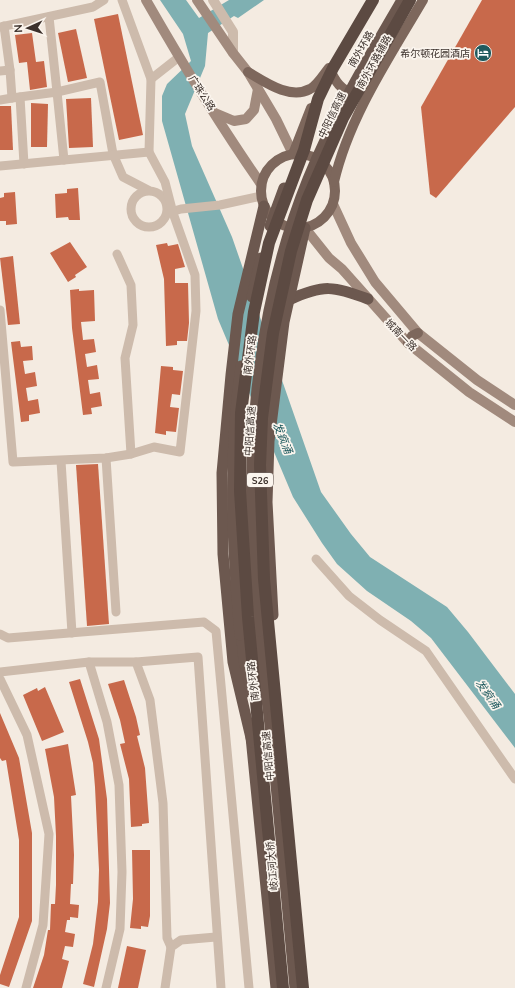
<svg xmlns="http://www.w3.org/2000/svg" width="515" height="988" font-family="Mulish,'Noto Sans SC',sans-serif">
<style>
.water{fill:#7fb0b2}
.building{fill:#c8694b}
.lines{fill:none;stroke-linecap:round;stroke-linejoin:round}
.minor{stroke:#cdbbac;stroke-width:9}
.tertiary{stroke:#cdbbac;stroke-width:10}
.secondary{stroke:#a18a7d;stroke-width:10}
.primary{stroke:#7d675c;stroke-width:10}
.trunk{stroke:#6c584f;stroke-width:11}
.trunk-bridge{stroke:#6c584f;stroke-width:11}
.motorway-bridge{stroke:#5c4a42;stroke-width:12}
.labels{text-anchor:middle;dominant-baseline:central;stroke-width:3.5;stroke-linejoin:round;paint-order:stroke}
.shield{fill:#fbf5ee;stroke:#756b66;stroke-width:1}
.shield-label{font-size:9px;font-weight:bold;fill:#3b302b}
.street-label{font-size:10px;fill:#3b302b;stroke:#fbf5ee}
.poi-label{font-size:10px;fill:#3b302b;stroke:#fbf5ee;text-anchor:end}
.water-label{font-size:11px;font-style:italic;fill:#1f5a5e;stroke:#fbf5ee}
</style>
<rect width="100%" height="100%" fill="#f4ebe1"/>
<!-- water -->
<polygon class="water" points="160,0 186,0 199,18 229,0 264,0 238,18 234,16 208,33 205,66 185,114 192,146 232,237 321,492 351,534 370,557 447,607 468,632 515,694 515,748 431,638 411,621 367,591 337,564 322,543 293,497 218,319 162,121 162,96 167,84 191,61 183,34"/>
<!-- building -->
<g class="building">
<polygon points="482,0 515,0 515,107 436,198 430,194 421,107"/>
<polygon points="118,14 143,135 119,140 94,19"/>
<polygon points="76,29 87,78 68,82 58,33"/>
<polygon points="32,33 36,62 44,61 47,87 30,90 27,62 19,63 15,35"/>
<polygon points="91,98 93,147 69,148 66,99"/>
<polygon points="31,103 48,104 47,147 31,147"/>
<polygon points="0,106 11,106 13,150 0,150"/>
<polygon points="78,188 80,220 69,220 68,217 56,218 55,194 67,193 67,189"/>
<polygon points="15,192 17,224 6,225 6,221 0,221 0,198 4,197 4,193"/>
<polygon points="70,242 87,267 75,275 76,277 68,282 50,253"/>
<polygon points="167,243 168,246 178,244 185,267 175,269 175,283 188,283 189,323 187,341 177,341 177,345 166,346 164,279 156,245"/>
<polygon points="13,256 20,324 8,325 0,258"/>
<polygon points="79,289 79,291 94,290 95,321 81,322 83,340 94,339 96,352 85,354 87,367 97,365 99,379 88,380 90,394 100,392 102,406 91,408 92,414 83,415 72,328 70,290"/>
<polygon points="20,341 21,347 32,346 33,360 23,361 25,374 35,372 37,386 26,388 28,401 38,399 40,413 29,415 29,421 21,422 11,342"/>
<polygon points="161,366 173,367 173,370 183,371 180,395 172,394 170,407 179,408 176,432 166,431 166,435 155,433"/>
<polygon points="98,464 109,624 87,626 76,465"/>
<polygon points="80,679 99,739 107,799 110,903 107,929 94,987 83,984 93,944 98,902 99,870 95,787 93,763 88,742 69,682"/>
<polygon points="124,680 136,717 140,735 137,736 145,768 149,823 142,824 142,826 131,827 129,779 120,744 125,743 120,720 108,684"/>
<polygon points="45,687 64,732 42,741 23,695 37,688 38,691"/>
<polygon points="0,713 19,758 32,833 32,921 9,987 0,984 0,975 19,917 19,840 6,760 2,761 0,758"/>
<polygon points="68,744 76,795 71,796 74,855 73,884 71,884 70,904 79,905 78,918 70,917 70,920 67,920 65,932 75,934 73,947 65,946 62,959 69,961 62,988 33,988 44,955 48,930 50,930 51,904 55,904 56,885 56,836 54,797 45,749"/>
<polygon points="132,850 150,850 150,916 148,927 141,926 141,929 130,928 133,899"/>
<polygon points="127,946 146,950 138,988 118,988"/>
</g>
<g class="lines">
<!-- minor -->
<g class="minor">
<polyline points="49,17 57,92 100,82 113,154 123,177 148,190"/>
<polyline points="4,26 10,70"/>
<polyline points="0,27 93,7 104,0"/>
<polyline points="0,71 10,70 12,98 57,92 64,160"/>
<polyline points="151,79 179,57"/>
<polyline points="20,97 24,164"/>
<polyline points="0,100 12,98"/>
<polyline points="0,166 149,152"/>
<circle cx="149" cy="209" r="18"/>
<polyline points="167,213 181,209 220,205 261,196"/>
<polyline points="117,254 131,285 133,325 125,358 131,454"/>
<polyline points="0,310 13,462 106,458 131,454 154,447 180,452 196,311 195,275 173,213 165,182 149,152 151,79 122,0"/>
<polyline points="106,458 116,612"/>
<polyline points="61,461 72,633"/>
<polyline points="316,559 349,596 380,620 426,651 515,779"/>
<polyline points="0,634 8,638 204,622 216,631 249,988"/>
<polyline points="89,662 107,722 119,785 122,872 120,929 106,988"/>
<polyline points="136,662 150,700 163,803 167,938 171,947"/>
<polyline points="0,672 89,662 136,662 198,657 221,988"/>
<polyline points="0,679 27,735 49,834 43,925 26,988"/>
<polyline points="165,988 171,947 181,940 216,937"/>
</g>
<!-- tertiary -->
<polyline class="tertiary" points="213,0 233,32 233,53"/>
<!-- secondary -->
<g class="secondary">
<path d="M146,0C182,63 220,125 261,184"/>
<polyline points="197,0 233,53 248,72 276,119 293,154"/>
<polyline points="215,113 234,121 246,119 254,110 258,89"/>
<polyline points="333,204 351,243 375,282 418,333 477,380 515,405"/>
<polyline points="305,228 329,258 342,269 408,343 469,392 515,422"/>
</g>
<!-- primary -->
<g class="primary">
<path d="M248,72C265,82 290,100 310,89C317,86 324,74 329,68C335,81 341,91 356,95"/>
<polyline points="293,154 311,108"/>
<circle cx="298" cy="191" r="37"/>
<path d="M334,182C349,117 389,58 423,0"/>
<polyline points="408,343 412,336 418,333"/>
</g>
<!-- trunk -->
<g class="trunk">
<path d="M289,296V300C324,284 333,286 368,299"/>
<polyline points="273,615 267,502 269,441 284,322 305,228"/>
<polyline points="259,631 272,742 295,988"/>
<polyline points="240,635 246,692"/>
<polyline points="251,737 276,988"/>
<polyline points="252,742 233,662 223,554 222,473 231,375 238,314 264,206"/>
<polyline points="272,742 273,715"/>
</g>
<!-- trunk-bridge -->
<g class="trunk-bridge">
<polyline points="270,226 284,188"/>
<polyline points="252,297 261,258"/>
<path d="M259,631C257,599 253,567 252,535C248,415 263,291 308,179C333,117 368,58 402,0"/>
<path d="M240,635C232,545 228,455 241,366"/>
</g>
<!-- motorway-bridge -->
<g class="motorway-bridge">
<polyline points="283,988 248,617 240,491 241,413 254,312 269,243 304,150 318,99 333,68 373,0"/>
<polyline points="303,988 264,579 260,465 262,418 273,333 291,251 307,200 343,118 410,0"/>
</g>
</g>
<!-- icons -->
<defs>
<symbol id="hotel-disc" viewBox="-11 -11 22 22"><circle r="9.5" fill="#1f5a5e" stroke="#fbf5ee"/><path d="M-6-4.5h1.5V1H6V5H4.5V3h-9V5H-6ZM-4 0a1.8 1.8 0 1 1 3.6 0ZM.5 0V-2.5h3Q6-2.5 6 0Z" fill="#fff"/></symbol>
</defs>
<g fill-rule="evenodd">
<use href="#hotel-disc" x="473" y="43" width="20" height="20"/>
</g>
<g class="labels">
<!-- shield labels -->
<rect class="shield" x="247" y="473" width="26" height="14" rx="3"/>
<g class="shield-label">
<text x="260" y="480">S26</text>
</g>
<!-- street labels -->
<g class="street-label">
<text transform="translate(361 49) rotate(-60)">南外环路</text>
<text transform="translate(374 62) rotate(-61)">南外环路辅路</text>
<text transform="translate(202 93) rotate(57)">广珠公路</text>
<text transform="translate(332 115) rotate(-64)">中阳信高速</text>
<text transform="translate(401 335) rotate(46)">城南一路</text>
<text transform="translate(250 355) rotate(-82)">南外环路</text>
<text transform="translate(250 431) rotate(-86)">中阳信高速</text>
<text transform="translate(253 681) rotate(-97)">南外环路</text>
<text transform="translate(268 756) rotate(-95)">中阳信高速</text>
<text transform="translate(272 866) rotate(-95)">岐江河大桥</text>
</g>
<!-- poi labels -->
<g class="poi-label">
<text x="470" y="53">希尔顿花园酒店</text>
</g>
<!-- water labels -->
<g class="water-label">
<text transform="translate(283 438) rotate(68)">发疯涌</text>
<text transform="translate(488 694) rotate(55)">发疯涌</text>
</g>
</g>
<!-- north arrow -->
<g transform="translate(28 28) rotate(267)" stroke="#fbf5ee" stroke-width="3" paint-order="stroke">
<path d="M0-3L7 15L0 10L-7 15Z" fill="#3b302b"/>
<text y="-6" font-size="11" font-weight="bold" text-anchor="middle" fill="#3b302b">N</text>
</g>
</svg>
